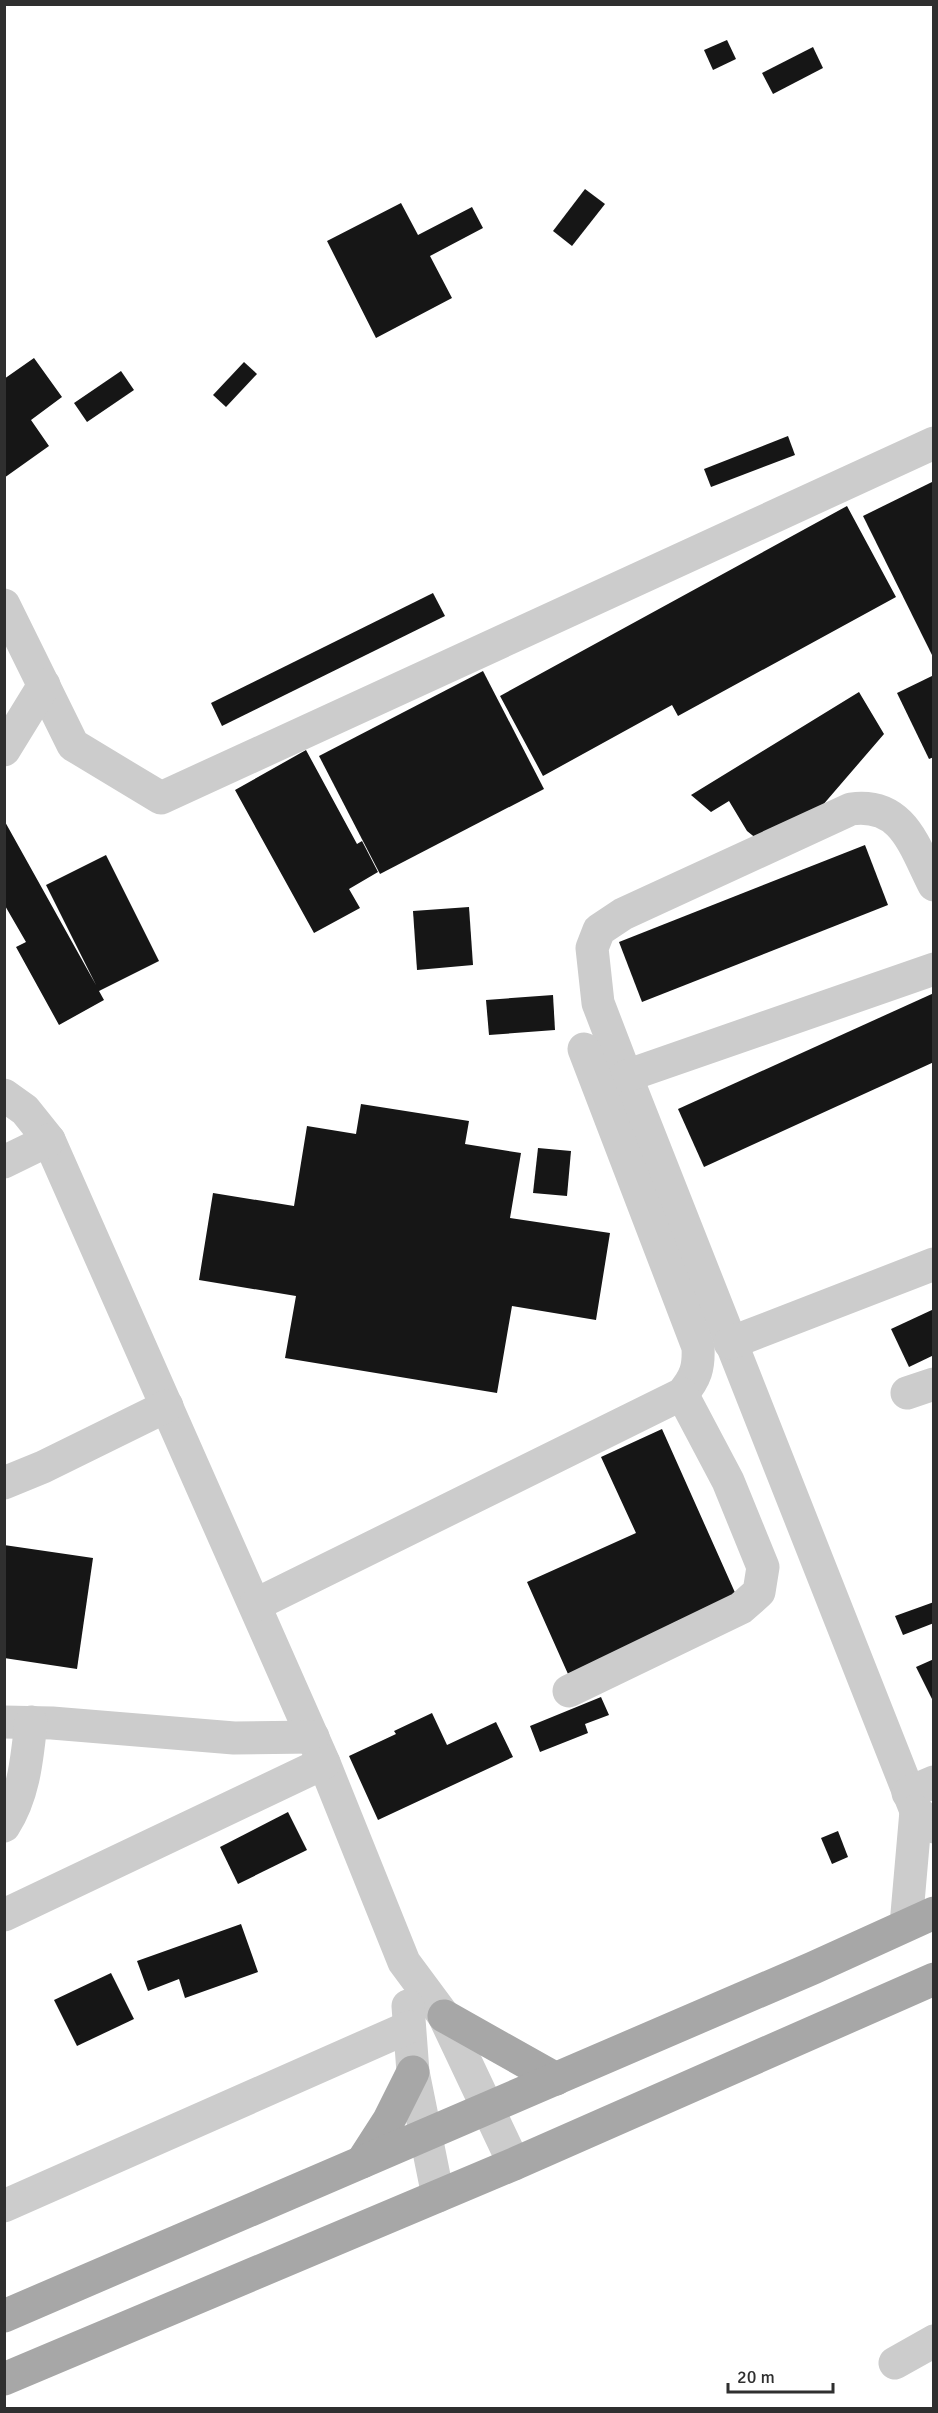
<svg xmlns="http://www.w3.org/2000/svg" width="938" height="2413" font-family="Signika,sans-serif">
<style>
.building{fill:#161616}
.lines{fill:none;stroke-linecap:round;stroke-linejoin:round}
.minor{stroke:#ccc;stroke-width:33}
.major{stroke:#a7a7a7;stroke-width:33}
</style>
<rect width="100%" height="100%" fill="#fff"/>
<!-- building -->
<g class="building">
<polygon points="727,40 736,59 713,70 704,50"/>
<polygon points="813,47 823,68 773,94 762,73"/>
<polygon points="585,189 605,204 572,246 553,231"/>
<polygon points="401,203 418,235 472,207 483,228 430,256 452,298 376,338 327,241"/>
<polygon points="34,358 62,397 31,420 49,446 4,478 4,379"/>
<polygon points="244,362 257,374 226,407 213,395"/>
<polygon points="121,371 134,390 87,422 74,403"/>
<polygon points="788,436 795,455 711,487 704,469"/>
<polygon points="934,481 934,659 863,516"/>
<polygon points="847,506 896,597 678,716 672,705 543,776 500,696"/>
<polygon points="433,593 445,616 222,726 211,703"/>
<polygon points="483,671 544,789 380,874 319,756"/>
<polygon points="934,675 934,757 929,759 897,693"/>
<polygon points="859,692 884,734 822,806 762,843 747,831 729,801 711,812 691,795"/>
<polygon points="306,750 357,844 362,841 378,872 349,889 360,908 314,933 235,790"/>
<polygon points="4,820 96,985 46,885 106,855 159,961 99,991 104,1000 59,1025 16,947 26,942 4,904"/>
<polygon points="865,845 888,905 642,1002 619,942"/>
<polygon points="469,907 473,965 417,970 413,911"/>
<polygon points="934,993 934,1062 704,1167 678,1109"/>
<polygon points="553,995 555,1030 489,1035 486,1000"/>
<polygon points="361,1104 469,1121 465,1144 521,1153 510,1218 610,1233 596,1320 512,1306 497,1393 285,1358 296,1296 199,1280 213,1193 294,1206 307,1126 356,1134"/>
<polygon points="538,1148 571,1151 567,1196 533,1193"/>
<polygon points="934,1309 934,1355 909,1367 891,1329"/>
<polygon points="662,1429 737,1597 568,1674 527,1582 636,1533 601,1457"/>
<polygon points="4,1545 93,1558 77,1669 4,1658"/>
<polygon points="934,1602 934,1623 903,1635 895,1616"/>
<polygon points="934,1659 934,1703 916,1667"/>
<polygon points="601,1697 609,1715 585,1724 588,1733 540,1752 530,1726"/>
<polygon points="432,1713 447,1745 496,1722 513,1757 378,1820 349,1756 396,1734 394,1731"/>
<polygon points="288,1812 307,1850 238,1884 220,1847"/>
<polygon points="838,1831 848,1857 832,1864 821,1838"/>
<polygon points="241,1924 258,1972 185,1998 179,1979 148,1991 137,1961"/>
<polygon points="111,1973 134,2019 77,2046 54,2000"/>
</g>
<g class="lines">
<!-- minor -->
<g class="minor">
<polyline points="4,605 73,745 161,798 934,443"/>
<polyline points="4,750 44,685"/>
<path d="M934,885C914,846 903,802 851,809L623,914L599,930L592,948L598,1003L626,1076L916,1811L934,1827"/>
<polyline points="626,1076 934,969"/>
<polyline points="4,1095 25,1110 49,1140 324,1763 404,1962 444,2016 514,2164"/>
<polyline points="4,1162 49,1140"/>
<polyline points="730,1343 934,1264"/>
<polyline points="907,1393 934,1384"/>
<polyline points="4,1483 43,1467 167,1406"/>
<path d="M255,1605L682,1394C696,1378 699,1367 698,1347L584,1049"/>
<polyline points="569,1691 741,1608 759,1592 763,1567 728,1481 682,1394"/>
<polyline points="4,1722 52,1723 234,1738 313,1737"/>
<polyline points="908,1793 934,1782"/>
<path d="M4,1826C24,1795 27,1759 31,1722"/>
<polyline points="4,1915 324,1763"/>
<polyline points="906,1925 916,1811"/>
<polyline points="408,2006 413,2072 438,2196"/>
<polyline points="4,2206 409,2027"/>
<polyline points="895,2363 934,2341"/>
</g>
<!-- major -->
<g class="major">
<polyline points="444,2016 556,2079"/>
<polyline points="362,2162 389,2120 413,2072"/>
<polyline points="4,2316 813,1968 934,1913"/>
<polyline points="4,2379 514,2164 934,1979"/>
</g>
</g>
<!-- border -->
<rect width="938" height="2413" fill="none" stroke="#2f2f2f" stroke-width="12"/>
<!-- scale -->
<path d="M728 2383v9h105v-9" fill="none" stroke="#2f2f2f" stroke-width="3"/>
<text x="737" y="2383" font-size="18" fill="#2f2f2f" stroke="#ffffff" stroke-width="4.5" paint-order="stroke">20 m</text>
</svg>
